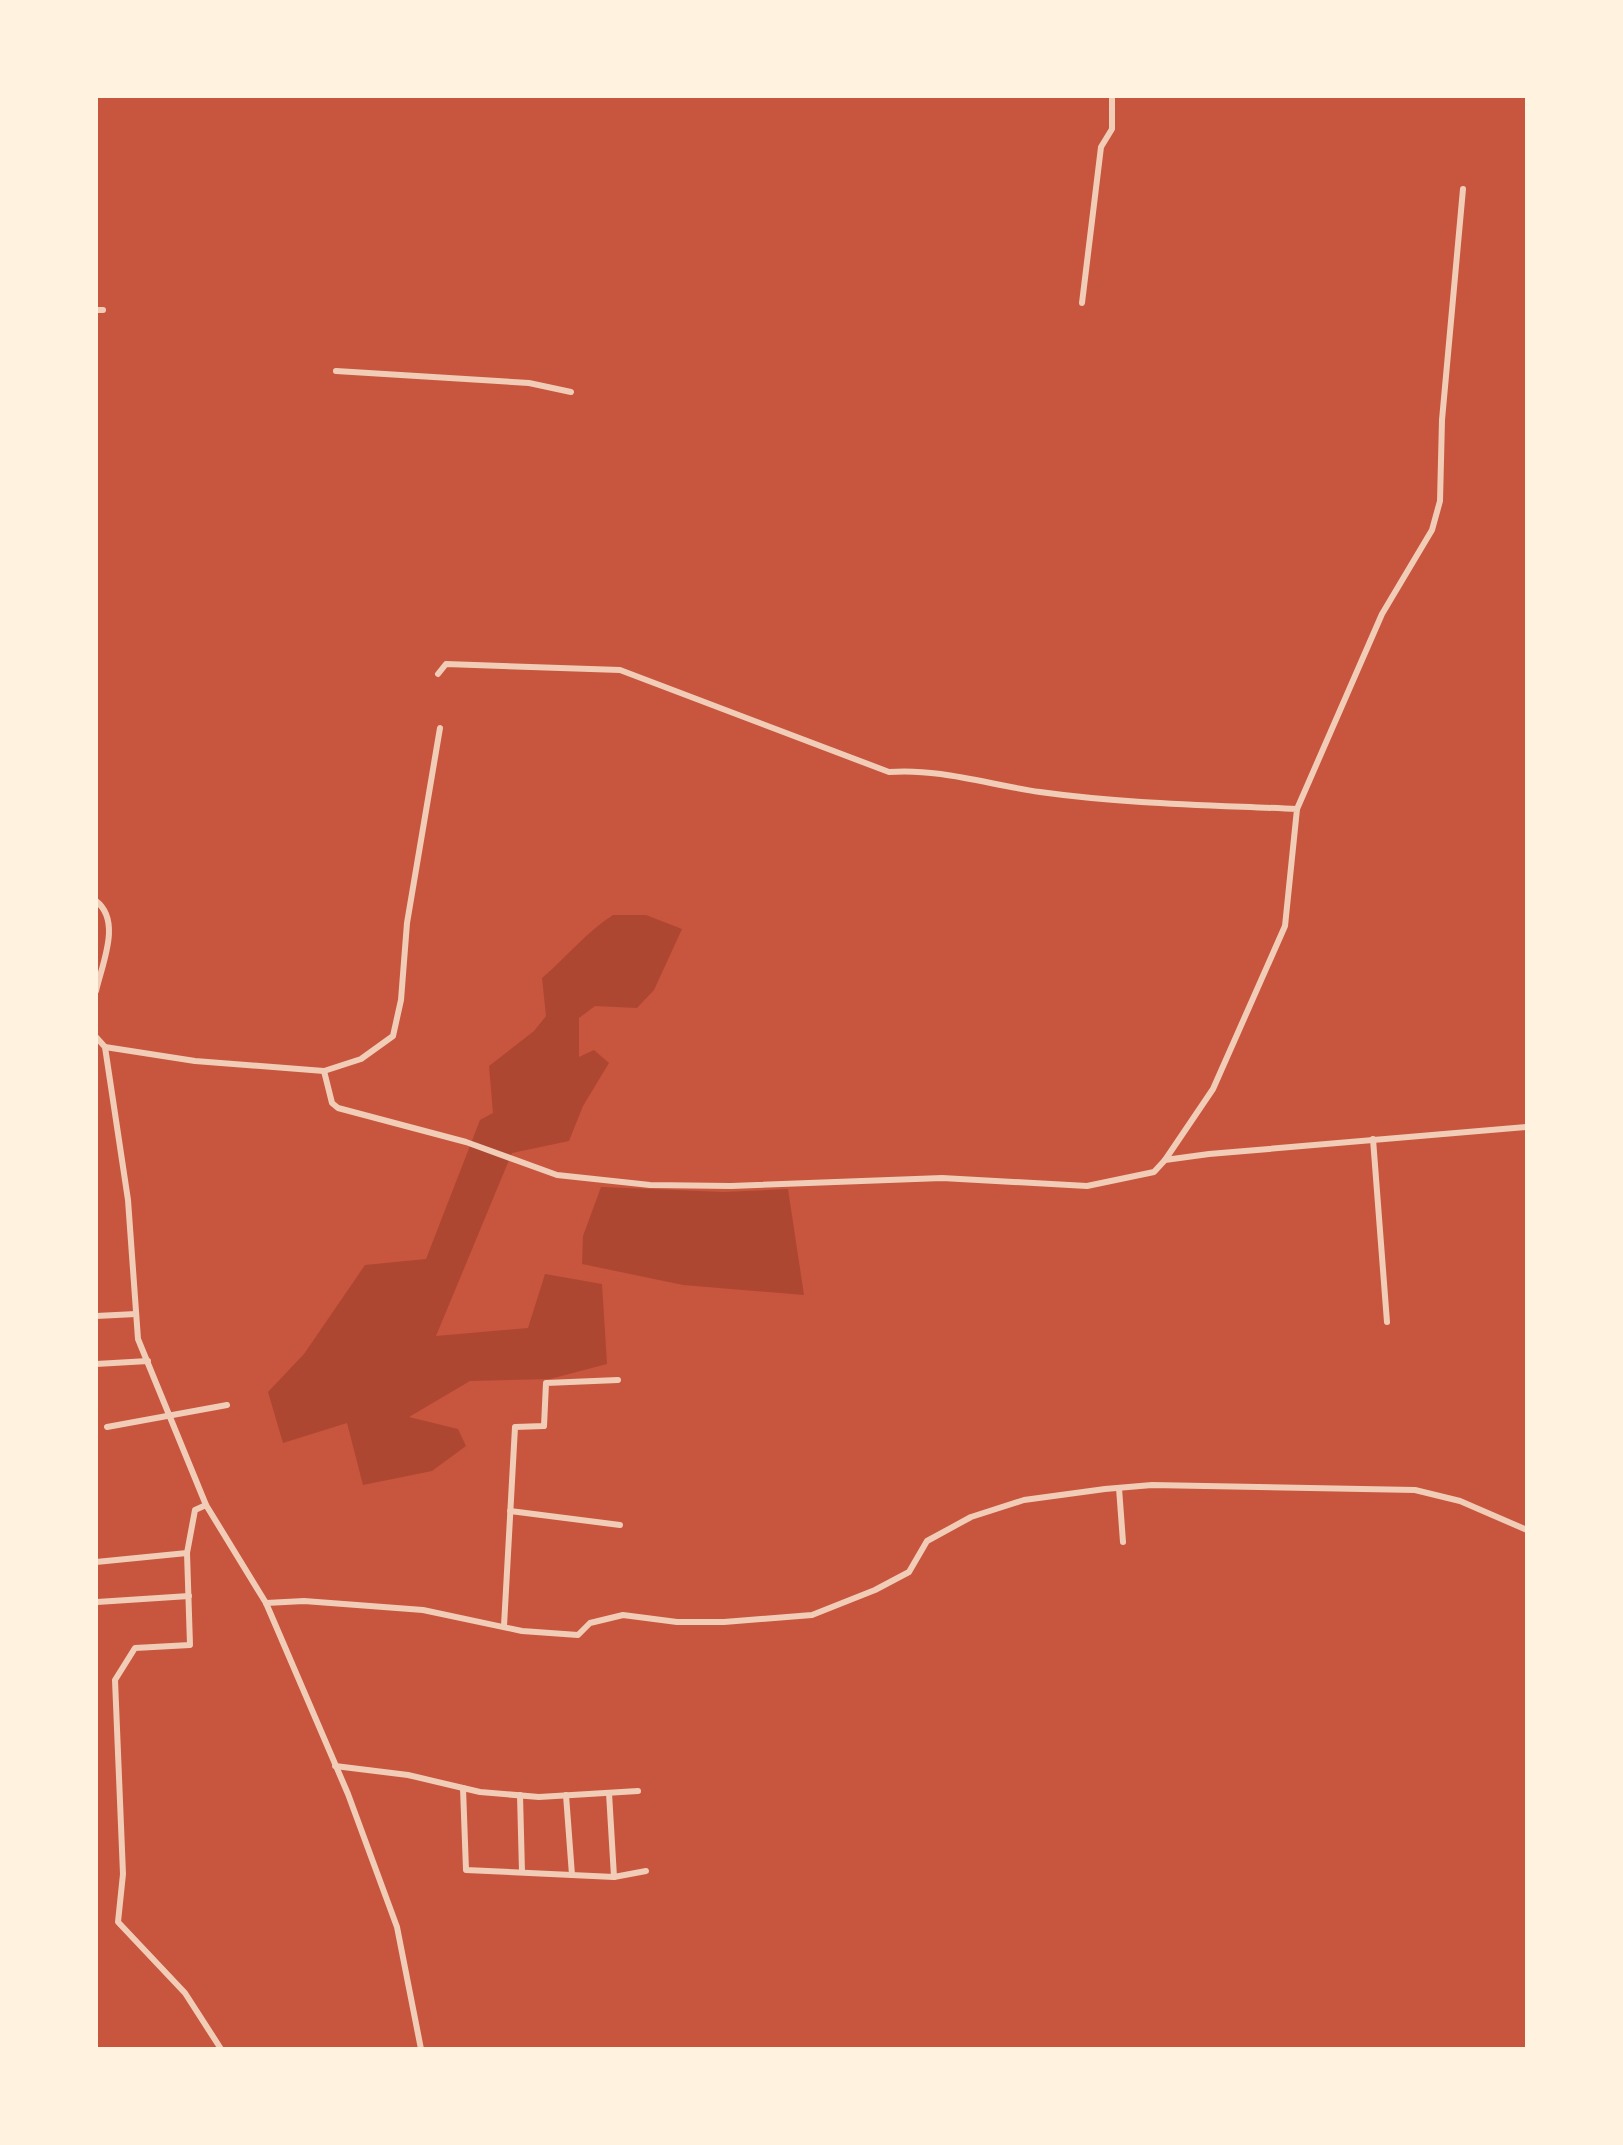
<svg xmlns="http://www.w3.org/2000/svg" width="1623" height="2145" font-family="'Nunito Sans',sans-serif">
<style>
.green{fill:#ae4732}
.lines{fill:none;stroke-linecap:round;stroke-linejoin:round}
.minor{stroke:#f1ccb7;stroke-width:6}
</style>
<rect width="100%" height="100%" fill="#c8553d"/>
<!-- green -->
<g class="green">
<path d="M613,915H646L682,929L654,990L637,1008L595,1006L579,1018V1057L594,1050L609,1063L583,1106L569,1141L512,1153L436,1336L528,1328L545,1274L602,1284L607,1364L550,1379L470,1381L409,1417L458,1429L466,1446L432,1471L363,1485L347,1423L283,1443L268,1392L304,1354L365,1265L426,1259L480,1120L493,1113L489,1066L534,1031L546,1016L542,978C567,957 585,933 613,915Z"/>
<polygon points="601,1187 724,1192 788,1189 804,1295 683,1285 582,1264 583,1236"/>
</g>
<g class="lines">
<!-- minor -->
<g class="minor">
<polyline points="1082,303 1101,147 1112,129 1112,96"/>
<polyline points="96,310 103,310"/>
<polyline points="336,371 529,383 571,392"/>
<path d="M438,674L446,664L620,670L889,772C940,768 990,785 1040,792C1126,804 1211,805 1297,809L1285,926L1213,1089L1165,1160"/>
<polyline points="1297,809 1382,614 1432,530 1440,501 1442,420 1463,189"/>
<path d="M96,901C122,921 102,964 96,991"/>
<polyline points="96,1037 105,1047 128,1200 138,1339 206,1505 266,1603 348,1794 397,1927 421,2049"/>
<polyline points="105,1047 195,1061 324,1071 361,1059 393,1036 401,1000 407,923 440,728"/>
<polyline points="324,1071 332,1103 338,1108 466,1142 557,1175 650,1185 731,1186 942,1178 1087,1186 1154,1172 1165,1160 1209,1154 1527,1127"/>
<polyline points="1373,1139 1387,1322"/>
<polyline points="96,1316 136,1314"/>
<polyline points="96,1364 148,1361"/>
<polyline points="107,1427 227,1405"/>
<polyline points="1119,1488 1123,1542"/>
<polyline points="206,1505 195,1510 187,1553 190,1645 135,1648 115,1680 123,1874 118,1922 185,1993 221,2049"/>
<polyline points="510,1511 620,1525"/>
<polyline points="96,1562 187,1553"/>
<polyline points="97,1602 189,1596"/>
<polyline points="266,1603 304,1601 423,1610 522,1631 578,1635 590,1623 623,1615 677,1622 724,1622 812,1615 875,1590 909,1572 927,1541 971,1517 1024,1500 1105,1489 1152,1485 1415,1490 1460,1501 1527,1530"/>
<polyline points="504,1626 515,1427 544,1426 546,1383 618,1380"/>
<polyline points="335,1766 408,1775 480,1792 539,1797 638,1791"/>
<polyline points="463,1788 466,1870 614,1877 646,1871"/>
<polyline points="609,1793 614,1877"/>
<polyline points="520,1795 522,1872"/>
<polyline points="566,1795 572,1875"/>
</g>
</g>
<!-- border -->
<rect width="1623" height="2145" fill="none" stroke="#fff3e0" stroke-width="196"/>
</svg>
